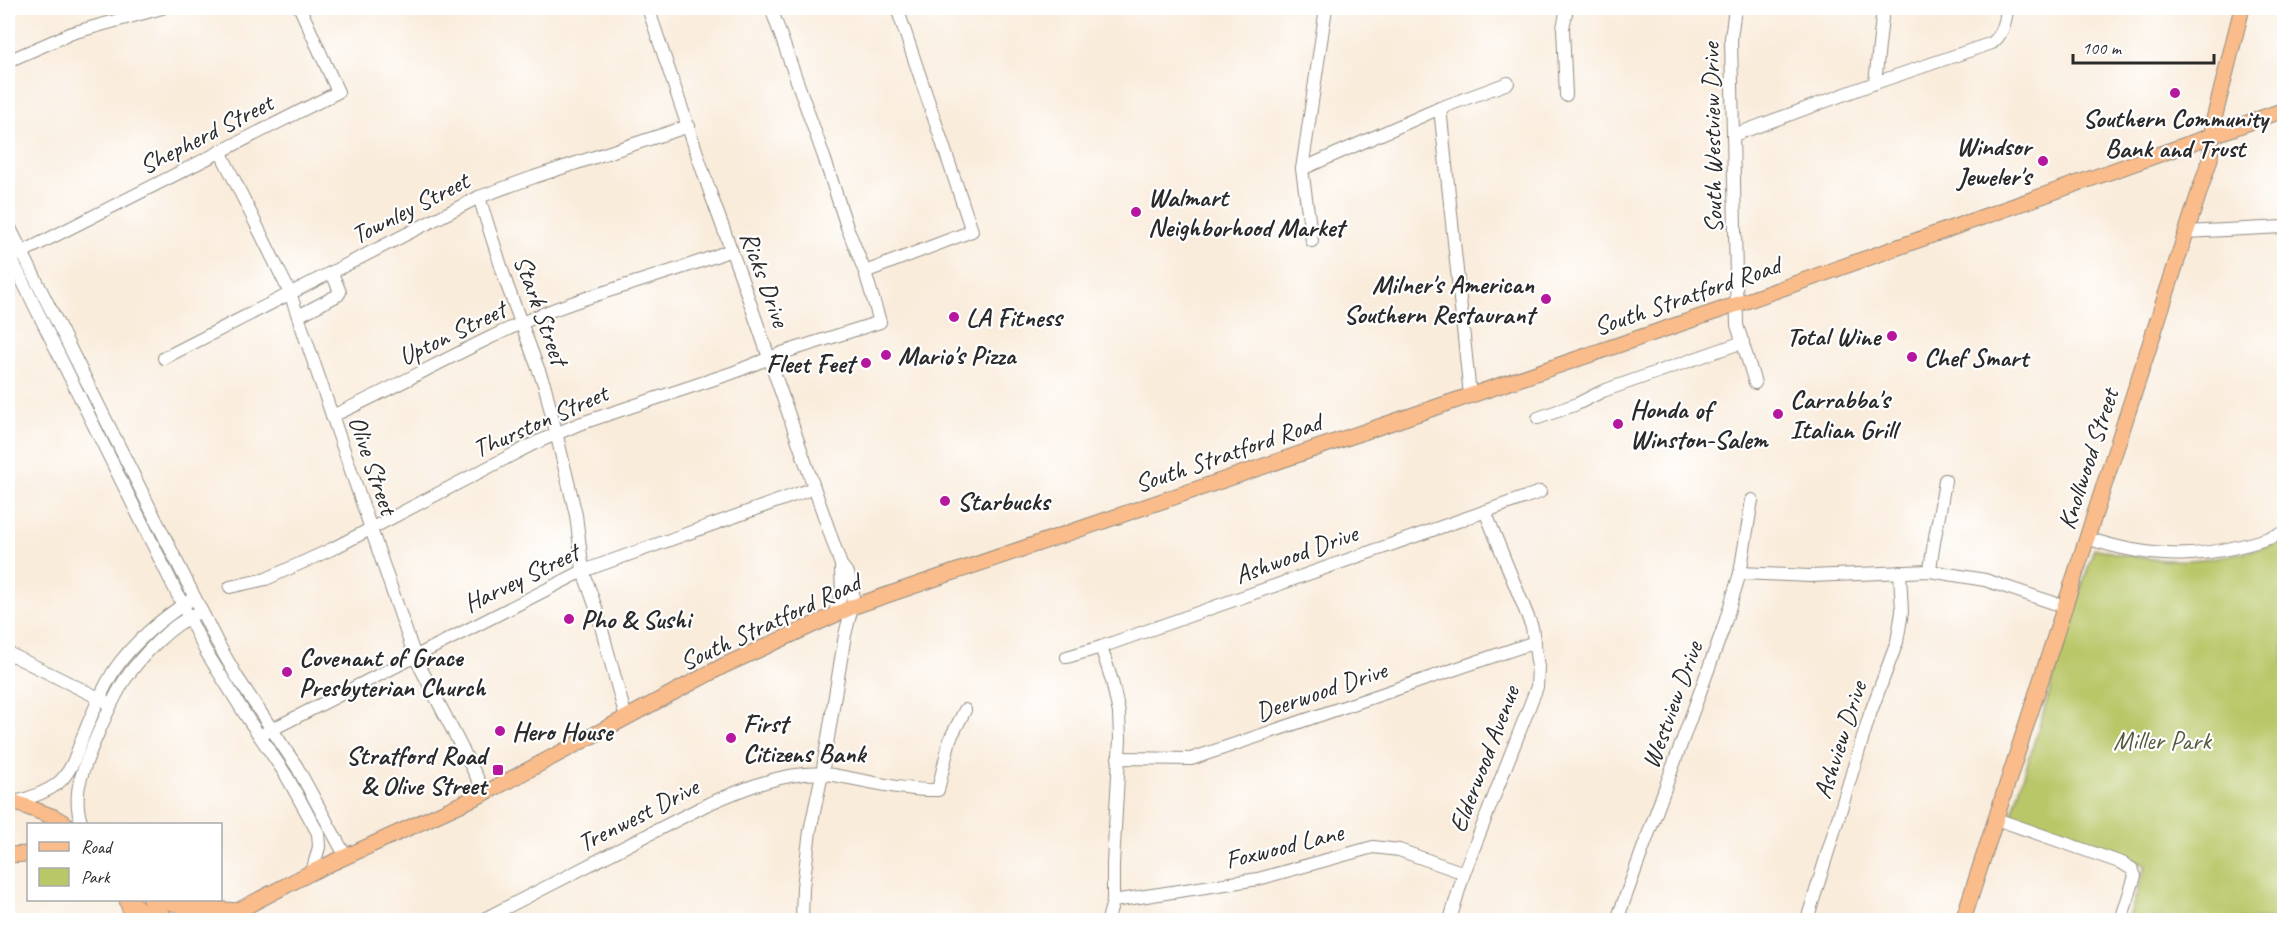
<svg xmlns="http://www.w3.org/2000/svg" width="2292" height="928" font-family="Caveat,sans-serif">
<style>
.green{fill:#bac769;stroke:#72794a;stroke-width:1.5}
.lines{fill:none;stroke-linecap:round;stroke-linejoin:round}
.minor-casing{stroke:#928c83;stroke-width:14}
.major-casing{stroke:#928c83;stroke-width:17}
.minor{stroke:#fff;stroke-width:12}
.major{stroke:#f9bc8a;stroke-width:15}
.poi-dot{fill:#b5179e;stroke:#fff;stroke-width:2}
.labels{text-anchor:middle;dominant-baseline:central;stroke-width:4.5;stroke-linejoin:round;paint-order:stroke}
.poi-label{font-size:26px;font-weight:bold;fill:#2b2b2b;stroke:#fff;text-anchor:start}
.street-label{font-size:26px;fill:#2b2b2b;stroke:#fff}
.park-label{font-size:26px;fill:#565a3e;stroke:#fff}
</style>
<rect width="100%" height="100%" fill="#fff"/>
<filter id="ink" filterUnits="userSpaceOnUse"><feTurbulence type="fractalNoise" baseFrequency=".0167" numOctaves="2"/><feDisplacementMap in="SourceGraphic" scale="12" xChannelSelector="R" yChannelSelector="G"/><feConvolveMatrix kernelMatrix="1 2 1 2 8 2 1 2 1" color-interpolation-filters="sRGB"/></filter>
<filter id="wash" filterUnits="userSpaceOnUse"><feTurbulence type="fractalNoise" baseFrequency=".008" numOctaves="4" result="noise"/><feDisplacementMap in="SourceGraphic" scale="24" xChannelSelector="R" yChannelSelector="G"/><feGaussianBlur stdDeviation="1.35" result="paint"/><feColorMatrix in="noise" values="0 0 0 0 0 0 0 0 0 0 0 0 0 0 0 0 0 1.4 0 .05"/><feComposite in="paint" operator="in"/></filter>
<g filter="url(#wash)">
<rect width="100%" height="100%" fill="#f9ecdb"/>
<!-- green -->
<path class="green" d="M2284,542V920H2128L2146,865L2011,817L2094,548C2170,568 2211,562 2284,542Z"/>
</g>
<g filter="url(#ink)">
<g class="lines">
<defs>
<g id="minor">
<polyline points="648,8 711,195 740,274 841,565 848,574 853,591 852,607 845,635 822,774 810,831 803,887 802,920"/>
<polyline points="1735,8 1731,38 1737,325 1755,383"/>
<polyline points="8,61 72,33 162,8"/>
<polyline points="1875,83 1883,8"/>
<polyline points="1566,95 1563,28 1567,8"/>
<polyline points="1440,108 1470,395"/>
<path d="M1734,135L1875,83L1992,43C2003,35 2006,21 2007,8"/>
<polyline points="220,151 290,293 415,657 485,793"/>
<polyline points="1302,169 1440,108 1508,83"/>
<polyline points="479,197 507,285 545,387 576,515 583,571 596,608 626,718"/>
<polyline points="8,224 217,642 237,677 297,767 346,857"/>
<polyline points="2186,232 2284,227"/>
<polyline points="1312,241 1302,169 1326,8"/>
<polyline points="8,252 205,650 248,719 286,775 318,833 319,847 312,872"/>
<polyline points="17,255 338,92 300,8"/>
<polyline points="865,272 972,231 897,8"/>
<polyline points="298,316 338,295 340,292 332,273"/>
<polyline points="164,358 479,197 534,177 689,126"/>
<path d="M332,416C406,383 475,341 550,311C609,288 672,274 731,250"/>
<polyline points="1538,418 1577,404 1603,391 1743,342"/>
<path d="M2087,538C2161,563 2213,558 2284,533"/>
<path d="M1930,571C1933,540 1941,511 1945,480"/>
<polyline points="1740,573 1810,576 1930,571 1985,580 2066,607"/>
<polyline points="230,587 266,579 332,549 533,444 579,424 732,373 782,353 880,322 865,272 847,227 824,157 771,8"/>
<polyline points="833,617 842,593 841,569"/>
<polyline points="1101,647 1112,681 1119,713 1120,739 1113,864 1113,901 1108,920"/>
<polyline points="8,653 105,701"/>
<polyline points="1067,657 1101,647 1540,492"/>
<polyline points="265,733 583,571 814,488"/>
<polyline points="1118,758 1191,759 1535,642"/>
<path d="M15,802C30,798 45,793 57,784C72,772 77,752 83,736C92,714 102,689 115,669C133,643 162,618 189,601"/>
<polyline points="1996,819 2122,863 2132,869 2135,876 2121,920"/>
<path d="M82,824C78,816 77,802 78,793C79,770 113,698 126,678C143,654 170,626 197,613"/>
<polyline points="1113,901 1258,879 1373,847 1399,850 1464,873"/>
<path d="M482,920L706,805C740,790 787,770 825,774C863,779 900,791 938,790L950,739L965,710"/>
<polyline points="1450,920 1464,873 1537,687 1538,667 1532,627 1485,511"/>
<polyline points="1617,920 1723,629 1740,573 1752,500"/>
<polyline points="1807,920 1870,714 1897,642 1902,612 1900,572"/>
</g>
<g id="major">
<polyline points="8,800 54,817 66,824"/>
<polyline points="8,855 28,854"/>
<polyline points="127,900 133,920"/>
<polyline points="130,900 149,920"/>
<polyline points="150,900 167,920"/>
<polyline points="164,900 183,906 237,911"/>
<polyline points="220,920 312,872 485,793 723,666 852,607 1738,304 2284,110"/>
<polyline points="1963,920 2210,159 2213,123 2242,8"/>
</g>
</defs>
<!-- minor casing -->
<use href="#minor" class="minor-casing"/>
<!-- major casing -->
<use href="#major" class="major-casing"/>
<!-- minor -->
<use href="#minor" class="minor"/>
<!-- major -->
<use href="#major" class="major"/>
</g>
</g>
<!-- markers -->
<g class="poi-dot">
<circle cx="2175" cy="93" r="6"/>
<circle cx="2043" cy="161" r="6"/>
<circle cx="1136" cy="212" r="6"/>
<circle cx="1546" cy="299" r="6"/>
<circle cx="954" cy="317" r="6"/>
<circle cx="1892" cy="336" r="6"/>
<circle cx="886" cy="355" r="6"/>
<circle cx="1912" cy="357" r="6"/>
<circle cx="866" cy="363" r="6"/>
<circle cx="1778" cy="414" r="6"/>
<circle cx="1618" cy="424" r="6"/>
<circle cx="945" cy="501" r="6"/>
<circle cx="569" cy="619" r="6"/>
<circle cx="287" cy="672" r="6"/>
<circle cx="500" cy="731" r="6"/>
<circle cx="731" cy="738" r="6"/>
<rect x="492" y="764" width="12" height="12" rx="3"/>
</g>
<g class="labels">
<!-- poi labels -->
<g class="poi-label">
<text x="2175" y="118" text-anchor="middle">Southern Community<tspan x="2175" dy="30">Bank and Trust</tspan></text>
<text x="2031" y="146" text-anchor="end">Windsor<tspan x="2031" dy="30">Jeweler's</tspan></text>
<text x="1148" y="197">Walmart<tspan x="1148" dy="30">Neighborhood Market</tspan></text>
<text x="1534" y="284" text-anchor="end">Milner's American<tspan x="1534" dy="30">Southern Restaurant</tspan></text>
<text x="966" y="317">LA Fitness</text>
<text x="1880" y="336" text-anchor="end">Total Wine</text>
<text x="898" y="355">Mario's Pizza</text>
<text x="1924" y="357">Chef Smart</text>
<text x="854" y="363" text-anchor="end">Fleet Feet</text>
<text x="1790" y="399">Carrabba's<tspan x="1790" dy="30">Italian Grill</tspan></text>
<text x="1630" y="409">Honda of<tspan x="1630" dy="30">Winston-Salem</tspan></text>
<text x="957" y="501">Starbucks</text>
<text x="581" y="619">Pho &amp; Sushi</text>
<text x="299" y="657">Covenant of Grace<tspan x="299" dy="30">Presbyterian Church</tspan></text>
<text x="743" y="723">First<tspan x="743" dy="30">Citizens Bank</tspan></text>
<text x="512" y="731">Hero House</text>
<text x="486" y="755" text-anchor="end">Stratford Road<tspan x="486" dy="30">&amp; Olive Street</tspan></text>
</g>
<!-- street labels -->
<g class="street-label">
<text transform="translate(206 134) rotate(-27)">Shepherd Street</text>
<text transform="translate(1712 138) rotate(-91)">South Westview Drive</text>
<text transform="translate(410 208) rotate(-27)">Townley Street</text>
<text transform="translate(765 279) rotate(70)">Ricks Drive</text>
<text transform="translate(1687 296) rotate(-19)">South Stratford Road</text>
<text transform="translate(541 310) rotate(70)">Stark Street</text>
<text transform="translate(452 333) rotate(-26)">Upton Street</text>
<text transform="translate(540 421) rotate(-24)">Thurston Street</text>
<text transform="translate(1228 453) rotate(-19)">South Stratford Road</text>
<text transform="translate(2088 459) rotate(-72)">Knollwood Street</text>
<text transform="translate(373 465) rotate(71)">Olive Street</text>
<text transform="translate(1296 554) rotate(-20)">Ashwood Drive</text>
<text transform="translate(521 578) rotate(-26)">Harvey Street</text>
<text transform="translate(770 622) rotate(-25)">South Stratford Road</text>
<text transform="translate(1321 691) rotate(-19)">Deerwood Drive</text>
<text transform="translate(1672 705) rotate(-70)">Westview Drive</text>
<text transform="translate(1840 740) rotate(-72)">Ashview Drive</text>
<text transform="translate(1484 759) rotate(-69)">Elderwood Avenue</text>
<text transform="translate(638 815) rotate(-27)">Trenwest Drive</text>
<text transform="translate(1284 846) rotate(-14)">Foxwood Lane</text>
</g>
<!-- park labels -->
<g class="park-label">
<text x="2162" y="740">Miller Park</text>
</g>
</g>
<!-- margin -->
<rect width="2292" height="928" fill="none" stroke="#fff" stroke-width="30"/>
<!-- legend -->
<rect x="27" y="823" width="195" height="78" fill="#ffffff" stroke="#aaaaaa" stroke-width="1.5"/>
<rect x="39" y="842" width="30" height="9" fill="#f9bc8a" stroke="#aaaaaa" stroke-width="1.5"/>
<text x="81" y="853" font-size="18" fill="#2b2b2b">Road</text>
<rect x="39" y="868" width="30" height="18" fill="#bac769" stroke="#aaaaaa" stroke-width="1.5"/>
<text x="81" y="883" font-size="18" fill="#2b2b2b">Park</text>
<!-- scale -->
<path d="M2073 54v9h141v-9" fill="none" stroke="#2b2b2b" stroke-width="3"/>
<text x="2082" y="54" font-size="18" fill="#2b2b2b" stroke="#ffffff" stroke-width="4.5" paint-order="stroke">100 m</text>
</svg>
